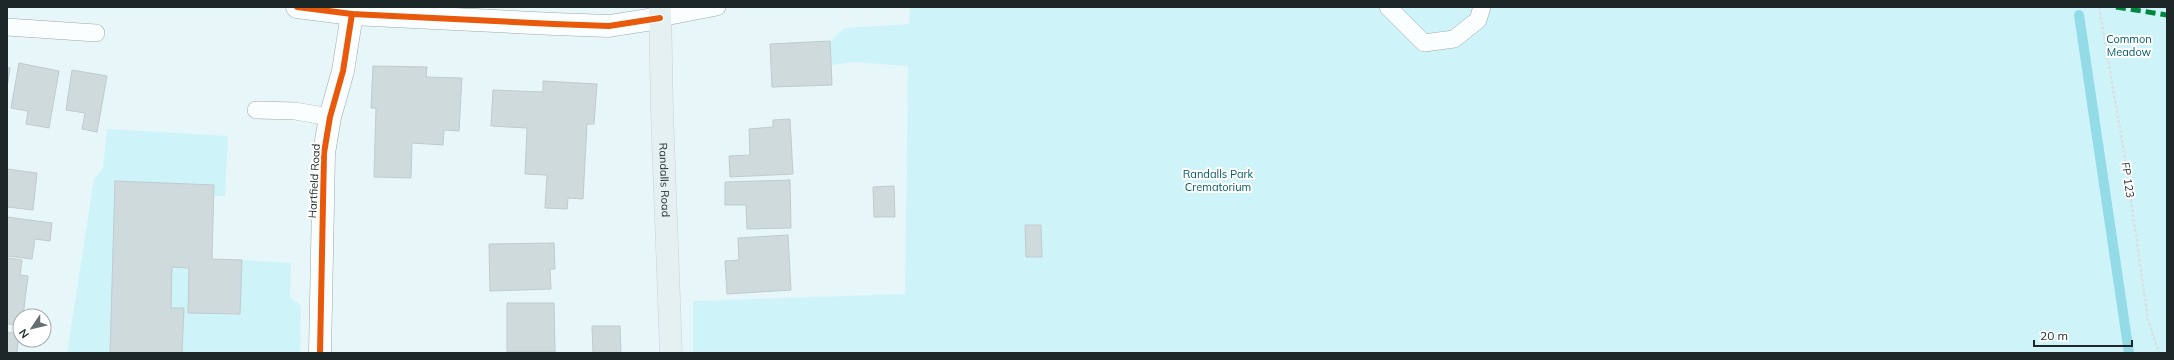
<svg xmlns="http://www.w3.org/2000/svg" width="2174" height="360" font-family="Mulish,sans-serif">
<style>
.green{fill:#cef4f9}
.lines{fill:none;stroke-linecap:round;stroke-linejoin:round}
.stream{stroke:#93dbe6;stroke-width:10}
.building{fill:#cfdadc;stroke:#bfcbcd}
.lane-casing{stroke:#9da9aa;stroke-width:18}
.street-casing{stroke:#9da9aa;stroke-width:23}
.primary-casing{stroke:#c9d1d2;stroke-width:23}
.path{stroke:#dadfe0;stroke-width:2.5;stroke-dasharray:3 2;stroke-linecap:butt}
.lane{stroke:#fbfefe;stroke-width:17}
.street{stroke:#fbfefe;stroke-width:22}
.primary{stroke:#e5f0f2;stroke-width:22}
.quiet{stroke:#00873e;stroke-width:5;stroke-dasharray:10 5;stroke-linecap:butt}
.cycleway-casing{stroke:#fff;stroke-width:8}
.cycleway{stroke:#e8590c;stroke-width:6}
.labels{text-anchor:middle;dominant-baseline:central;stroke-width:4;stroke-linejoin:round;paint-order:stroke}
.park-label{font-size:11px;fill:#015c65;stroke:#fff}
.street-label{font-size:11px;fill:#1d2728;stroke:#fff}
</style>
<rect width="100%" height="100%" fill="#e7f6f8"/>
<!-- green -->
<g class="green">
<polygon points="910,7 2167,7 2167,353 693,353 693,301 905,294 908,66 854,62 831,65 830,41 845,28 909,24"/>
<polygon points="107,129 228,136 225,196 214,196 214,185 115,181 110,353 67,353 94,179 103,168"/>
<polygon points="242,260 291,263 290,297 301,306 300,353 182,353 184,309 171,308 172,267 189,268 188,313 240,314"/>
</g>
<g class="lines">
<!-- stream -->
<polyline class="stream" points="2079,15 2129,353"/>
</g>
<!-- building -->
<g class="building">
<polygon points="830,41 832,85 772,87 770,44"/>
<polygon points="19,63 59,71 49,128 26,124 28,111 11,108"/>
<polygon points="373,66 427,67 426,77 462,78 459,131 444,130 443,145 412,143 411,178 374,177 376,108 371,108"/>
<polygon points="7,68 10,68 7,88"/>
<polygon points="72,70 107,76 97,132 82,129 85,113 66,110"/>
<polygon points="543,81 597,84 594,124 587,124 583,199 568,198 567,209 545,208 547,175 525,174 527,128 491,126 493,90 543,92"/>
<polygon points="790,119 793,174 730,177 729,156 750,155 749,129 773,127 773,120"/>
<polygon points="7,169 37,173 33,210 7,207"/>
<polygon points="790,180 791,228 747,229 746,205 725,205 725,182"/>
<polygon points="115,181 214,185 212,259 242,260 240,314 188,313 189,268 172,267 171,308 184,308 182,353 110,353"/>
<polygon points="894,186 895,217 874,217 873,187"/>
<polygon points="7,217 52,223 50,241 35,239 32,259 7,256"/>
<polygon points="1025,225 1041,225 1042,257 1026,257"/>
<polygon points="788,235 791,290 727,294 725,261 739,260 738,238"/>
<polygon points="554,243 555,269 550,269 551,289 490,291 489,244"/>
<polygon points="7,258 22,260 20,275 28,276 23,316 20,316 20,325 7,324"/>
<polygon points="507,303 554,303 555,352 507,352"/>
<polygon points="592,326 620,326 621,353 593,353"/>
<polygon points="7,332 19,334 17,353 7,353"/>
</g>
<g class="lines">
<defs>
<g id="lane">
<polyline points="1388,7 1424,43 1454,39 1478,20 1482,7"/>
<polyline points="660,18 717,7"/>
<polyline points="7,27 96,33"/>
<polyline points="256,110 295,111 330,117"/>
</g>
<g id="street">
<polyline points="297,7 352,14 554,24 609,26 660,18"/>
<polyline points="320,353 324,153 330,117 343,71 352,14"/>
</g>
<g id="primary">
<path id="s1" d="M660,7L662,112L671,353"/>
</g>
</defs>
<!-- lane casing -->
<use href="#lane" class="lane-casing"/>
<!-- street casing -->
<use href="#street" class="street-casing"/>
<!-- primary casing -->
<use href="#primary" class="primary-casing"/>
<!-- path -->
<polyline class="path" points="2099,7 2125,158 2148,320 2159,353"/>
<!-- lane -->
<use href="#lane" class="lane"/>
<!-- street -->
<use href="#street" class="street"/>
<!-- primary -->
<use href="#primary" class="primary"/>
<!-- quiet -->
<polyline class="quiet" points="2116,7 2167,15"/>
<defs>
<g id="cycleway">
<polyline points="297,7 352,14 554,24 609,26 660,18"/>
<polyline points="320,353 324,153 330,117 343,71 352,14"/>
</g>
</defs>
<!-- cycleway casing -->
<use href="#cycleway" class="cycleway-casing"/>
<!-- cycleway -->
<use href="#cycleway" class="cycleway"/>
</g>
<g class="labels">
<!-- park labels -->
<g class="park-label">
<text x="2129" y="39">Common<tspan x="2129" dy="13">Meadow</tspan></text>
<text x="1218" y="174">Randalls Park<tspan x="1218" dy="13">Crematorium</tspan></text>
</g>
<!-- street labels -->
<g class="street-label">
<text stroke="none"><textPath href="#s1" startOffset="173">Randalls Road</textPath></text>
<text transform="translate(2128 180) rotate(82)">FP 123</text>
<text transform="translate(314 181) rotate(-87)">Hartfield Road</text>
</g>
</g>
<!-- border -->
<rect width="2174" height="360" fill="none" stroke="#1d2728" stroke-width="16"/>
<!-- north arrow -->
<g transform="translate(32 328) rotate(235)"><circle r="19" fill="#ffffff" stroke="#a5a9a9"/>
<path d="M0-3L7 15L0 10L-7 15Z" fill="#646f71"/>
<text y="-6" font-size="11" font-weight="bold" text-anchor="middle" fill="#1d2728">N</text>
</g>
<!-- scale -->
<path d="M2034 340v6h98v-6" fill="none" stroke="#1d2728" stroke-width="2"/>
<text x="2040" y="340" font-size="12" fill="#1d2728" stroke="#ffffff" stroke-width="3" paint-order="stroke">20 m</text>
</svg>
